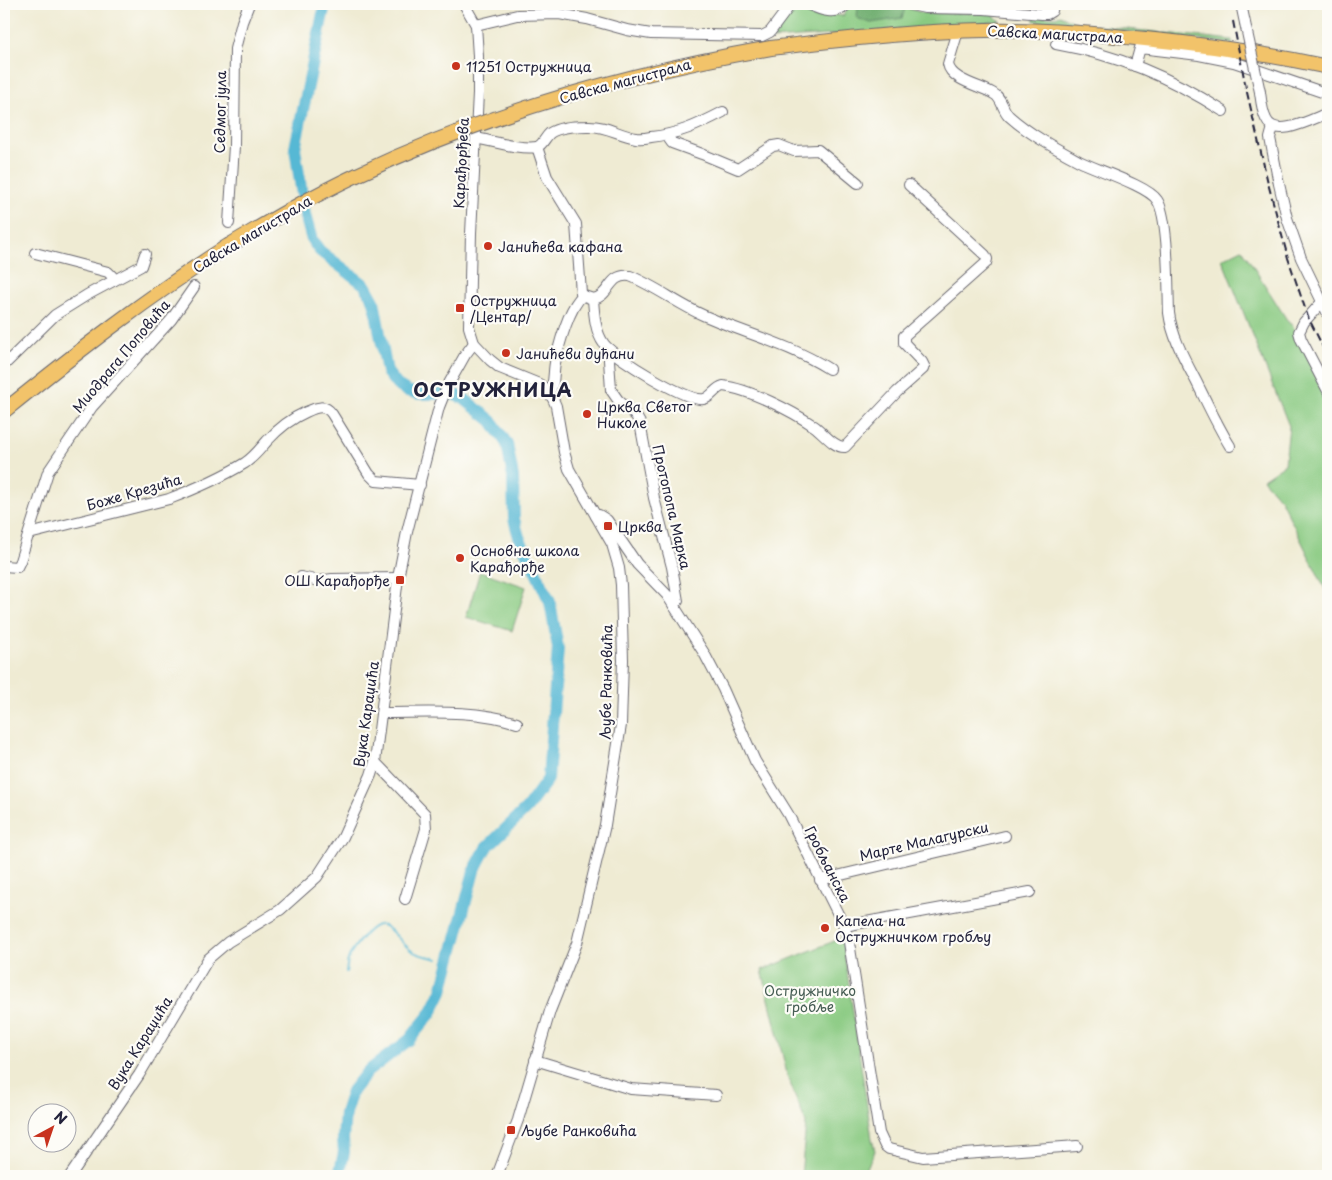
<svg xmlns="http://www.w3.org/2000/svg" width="1332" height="1180" font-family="'Playpen Sans',sans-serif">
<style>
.green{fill:#8aca82;stroke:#56765e}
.forest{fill:#6fae70;stroke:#486856}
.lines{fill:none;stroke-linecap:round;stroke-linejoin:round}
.stream{stroke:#56b8d4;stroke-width:2}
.river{stroke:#56b8d4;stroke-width:12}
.minor-casing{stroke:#6a6870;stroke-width:12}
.major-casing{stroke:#6a6870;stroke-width:16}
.minor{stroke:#fff;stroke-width:10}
.major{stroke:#f2c36a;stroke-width:14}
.rail{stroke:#22223b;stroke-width:2;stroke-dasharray:8 4;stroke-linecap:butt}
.minor-bridge-casing{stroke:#6a6870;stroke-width:12;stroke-linecap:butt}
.major-bridge-casing{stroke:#6a6870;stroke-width:16;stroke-linecap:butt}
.minor-bridge{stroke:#fff;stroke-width:10}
.major-bridge{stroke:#f2c36a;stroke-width:14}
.poi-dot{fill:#c8321e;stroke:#fdfcf7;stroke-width:2}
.labels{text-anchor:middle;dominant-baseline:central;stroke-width:4.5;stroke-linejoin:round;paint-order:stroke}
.street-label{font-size:14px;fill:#22223b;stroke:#fdfcf7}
.poi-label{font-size:14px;fill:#22223b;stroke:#fdfcf7;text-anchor:start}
.park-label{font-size:14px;fill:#465d54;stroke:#fdfcf7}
.district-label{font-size:19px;font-weight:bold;letter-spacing:1px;fill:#22223b;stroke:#fdfcf7}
</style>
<rect width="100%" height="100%" fill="#fdfcf7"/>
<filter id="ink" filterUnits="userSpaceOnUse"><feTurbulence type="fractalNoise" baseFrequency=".02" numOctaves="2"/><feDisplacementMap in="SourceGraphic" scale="10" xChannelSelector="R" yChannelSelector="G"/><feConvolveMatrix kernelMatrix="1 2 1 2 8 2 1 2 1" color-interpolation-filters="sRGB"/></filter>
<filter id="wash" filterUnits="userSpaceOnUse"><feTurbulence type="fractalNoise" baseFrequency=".0096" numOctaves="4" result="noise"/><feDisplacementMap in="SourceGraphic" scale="20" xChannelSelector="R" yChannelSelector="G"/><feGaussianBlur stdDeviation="1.12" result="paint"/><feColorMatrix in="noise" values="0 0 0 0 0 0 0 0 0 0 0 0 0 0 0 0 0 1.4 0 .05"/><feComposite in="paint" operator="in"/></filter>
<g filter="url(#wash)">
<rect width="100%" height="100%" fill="#efebd3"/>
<!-- green -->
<g class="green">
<path d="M850,4H892L924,13H991L1000,21C924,30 848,33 773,39L794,6L817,14L821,13L843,16Z"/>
<polygon points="1060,15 1079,24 1232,40 1233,44 1034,21 1034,16 1056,17"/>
<polygon points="1242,249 1289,323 1292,325 1328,400 1328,595 1281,500 1263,479 1285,464 1289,426 1222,259"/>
<polygon points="480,571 526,587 512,631 466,617"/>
<polygon points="842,938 872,1139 875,1151 863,1176 801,1176 806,1123 788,1078 762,970"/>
</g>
<!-- forest -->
<polygon class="forest" points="856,4 892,4 905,8 902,18 871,23 857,18 858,6"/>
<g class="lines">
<!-- stream -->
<path class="stream" d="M346,972C347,968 347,963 348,960C351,951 370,922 382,925C391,927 403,945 412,951C419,956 429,956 438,959"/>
<!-- river -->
<polyline class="river" points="325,4 295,148 305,215 312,240 320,251 365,285 374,301 387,372 397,385 407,391 419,394 452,394 463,398 492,421 507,444 513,477 514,519 519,537 550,602 558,648 548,779 527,808 486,848 474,871 442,991 431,1013 409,1040 367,1072 352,1091 345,1113 343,1139 344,1152 339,1176"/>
</g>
</g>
<g filter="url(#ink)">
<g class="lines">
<defs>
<g id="minor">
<polyline points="464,4 476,25 478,56 478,93 471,233 469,327 474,343 490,360 500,368 539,384 547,390 553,399 556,406 564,452 569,469 612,544 619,568 621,585 623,660 621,725 605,825 577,943 550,1011 518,1120 497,1176"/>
<path d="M807,4C820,10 837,17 847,4"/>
<polyline points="907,4 925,8 984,9 1042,14 1047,14 1052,11 1053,4"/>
<polyline points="1241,4 1245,23"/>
<polyline points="476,25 517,15 559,14 587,19 627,30 651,34 762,36 770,32 791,4"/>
<path d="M958,31L948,64C951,81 982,86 994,94C1002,98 1002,109 1009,116C1029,134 1055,148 1079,161C1097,170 1148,186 1157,200C1169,217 1168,290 1169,313C1172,337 1185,360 1196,381C1207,403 1217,425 1230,446"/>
<path d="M1056,44C1118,55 1170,77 1223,111"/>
<polyline points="1135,66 1140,48 1199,55 1234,62 1328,94"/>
<path d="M1260,92C1261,100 1262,111 1266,119C1275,140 1314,118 1328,113"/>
<polyline points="1273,127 1270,138 1279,184 1287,218 1301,258 1328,314"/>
<polyline points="667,136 672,143 702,154 738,169 773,146 779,145 794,151 818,150 858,183"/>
<path d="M476,138C492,141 520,150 537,147C543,145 545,137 550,133C559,127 577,126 587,126C605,125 619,135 636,138C641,139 646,138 651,137C679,134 698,125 723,112"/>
<polyline points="537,147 547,177 576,224 581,293 584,296 593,299"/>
<polyline points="229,223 234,146 235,49 242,22 249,4"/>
<polyline points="35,253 108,272 112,276 113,281"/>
<path d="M593,299C594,313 595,332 604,344C614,357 689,403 704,399C712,397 715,388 723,386C749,389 792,411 814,426C823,432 834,448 845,447L897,392L923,369L924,366L922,362L904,343V336L986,263L987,259L985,255L909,185"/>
<path d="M593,299C611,296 608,273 630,276C657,287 679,305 705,316C747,334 791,345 829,369"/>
<polyline points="1322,302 1304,322 1299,332 1301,339 1328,391"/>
<polyline points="610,350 609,360 611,390 618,400 636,416 640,423 654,498 672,567 678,601 674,606"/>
<polyline points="4,365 55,315 87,295 141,266 145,254"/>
<path d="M549,393C555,385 553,372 555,363C559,345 569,307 583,295"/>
<polyline points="596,516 599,515 607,520 637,564 667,595 704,653 723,689 755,761 788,814 844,926 849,942 879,1133 885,1146 889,1149 923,1157 1077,1146"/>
<path d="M29,534L169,499C195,489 222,477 245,463C254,457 260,449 267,441C279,428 290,419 306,412C317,407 325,404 332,414L369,474L376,481L420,485"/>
<polyline points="4,566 17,567 20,561 48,472 92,407 171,320 194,287"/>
<polyline points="301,577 319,581 332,579 398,578"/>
<path d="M382,713C427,713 473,709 517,723"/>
<polyline points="375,762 425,814 426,829 405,899"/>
<polyline points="820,880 1005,836"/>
<polyline points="844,926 1030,892"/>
<polyline points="535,1060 631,1089 716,1095"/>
<polyline points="70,1176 139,1075 208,959 228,942 280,910 317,877 343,837 371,775 375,762 398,578 407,532 439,407 447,387 465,355 474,343"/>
</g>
<g id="major">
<path d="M771,48C842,39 914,31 986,30C1039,29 1092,33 1145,39C1207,45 1268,54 1328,67"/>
<path d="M4,411C76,353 149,296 228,246"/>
</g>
</defs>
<!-- minor casing -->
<use href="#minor" class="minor-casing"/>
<!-- major casing -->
<use href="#major" class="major-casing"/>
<!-- minor -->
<use href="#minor" class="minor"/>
<!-- major -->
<use href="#major" class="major"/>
<!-- rail -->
<polyline class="rail" points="1233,21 1246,88 1268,183 1288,258 1308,317 1328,357"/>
<defs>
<polyline id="minor-bridge" points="1245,23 1260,92"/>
<path id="major-bridge" d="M228,246C270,221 312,196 357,175C488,113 628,73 771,48"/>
</defs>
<!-- minor-bridge casing -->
<use href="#minor-bridge" class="minor-bridge-casing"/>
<!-- major-bridge casing -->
<use href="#major-bridge" class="major-bridge-casing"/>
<!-- minor-bridge -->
<use href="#minor-bridge" class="minor-bridge"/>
<!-- major-bridge -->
<use href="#major-bridge" class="major-bridge"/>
</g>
</g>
<!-- markers -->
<g class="poi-dot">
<circle cx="456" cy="66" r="5"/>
<circle cx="488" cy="246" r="5"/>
<rect x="455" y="303" width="10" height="10" rx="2.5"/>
<circle cx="506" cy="353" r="5"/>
<circle cx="587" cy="414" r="5"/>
<rect x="603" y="521" width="10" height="10" rx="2.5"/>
<circle cx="460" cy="558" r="5"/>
<rect x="395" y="575" width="10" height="10" rx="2.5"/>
<circle cx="825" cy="928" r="5"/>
<rect x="506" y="1125" width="10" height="10" rx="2.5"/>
</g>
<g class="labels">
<!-- street labels -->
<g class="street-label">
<text transform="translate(1055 34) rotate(3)">Савска магистрала</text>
<text transform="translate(625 81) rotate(-15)">Савска магистрала</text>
<text transform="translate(220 112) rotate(-89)">Седмог јула</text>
<text transform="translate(461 163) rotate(-87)">Карађорђева</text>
<text transform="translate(252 234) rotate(-31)">Савска магистрала</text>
<text transform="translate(121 356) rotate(-50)">Миодрага Поповића</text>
<text transform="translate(134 492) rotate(-16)">Боже Крезића</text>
<text transform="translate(672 507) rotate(77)">Протопопа Марка</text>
<text transform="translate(606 682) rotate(-89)">Љубе Ранковића</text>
<text transform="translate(366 714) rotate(-82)">Вука Караџића</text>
<text transform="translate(924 841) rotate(-13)">Марте Малагурски</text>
<text transform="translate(828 864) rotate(63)">Гробљанска</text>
<text transform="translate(140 1043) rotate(-58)">Вука Караџића</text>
</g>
<!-- poi labels -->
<g class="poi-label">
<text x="466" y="66">11251 Остружница</text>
<text x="498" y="246">Јанићева кафана</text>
<text x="470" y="300">Остружница<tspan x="470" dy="16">/Центар/</tspan></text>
<text x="516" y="353">Јанићеви дућани</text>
<text x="597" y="406">Црква Светог<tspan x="597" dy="16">Николе</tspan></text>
<text x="618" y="526">Црква</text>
<text x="470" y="550">Основна школа<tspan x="470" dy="16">Карађорђе</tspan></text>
<text x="390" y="580" text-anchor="end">ОШ Карађорђе</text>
<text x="835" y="920">Капела на<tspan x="835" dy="16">Остружничком гробљу</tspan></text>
<text x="521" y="1130">Љубе Ранковића</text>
</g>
<!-- park labels -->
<g class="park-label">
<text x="810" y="990">Остружничко<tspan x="810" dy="16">гробље</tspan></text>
</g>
<!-- district labels -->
<g class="district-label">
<text x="493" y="389">ОСТРУЖНИЦА</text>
</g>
</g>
<!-- margin -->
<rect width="1332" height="1180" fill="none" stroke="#fdfcf7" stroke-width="20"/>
<!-- north arrow -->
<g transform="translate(52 1128) rotate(40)"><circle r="24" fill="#fdfcf7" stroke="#a5a5ac"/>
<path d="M0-4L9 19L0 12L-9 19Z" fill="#c8321e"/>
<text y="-8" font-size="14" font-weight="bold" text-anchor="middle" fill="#22223b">N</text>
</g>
</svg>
